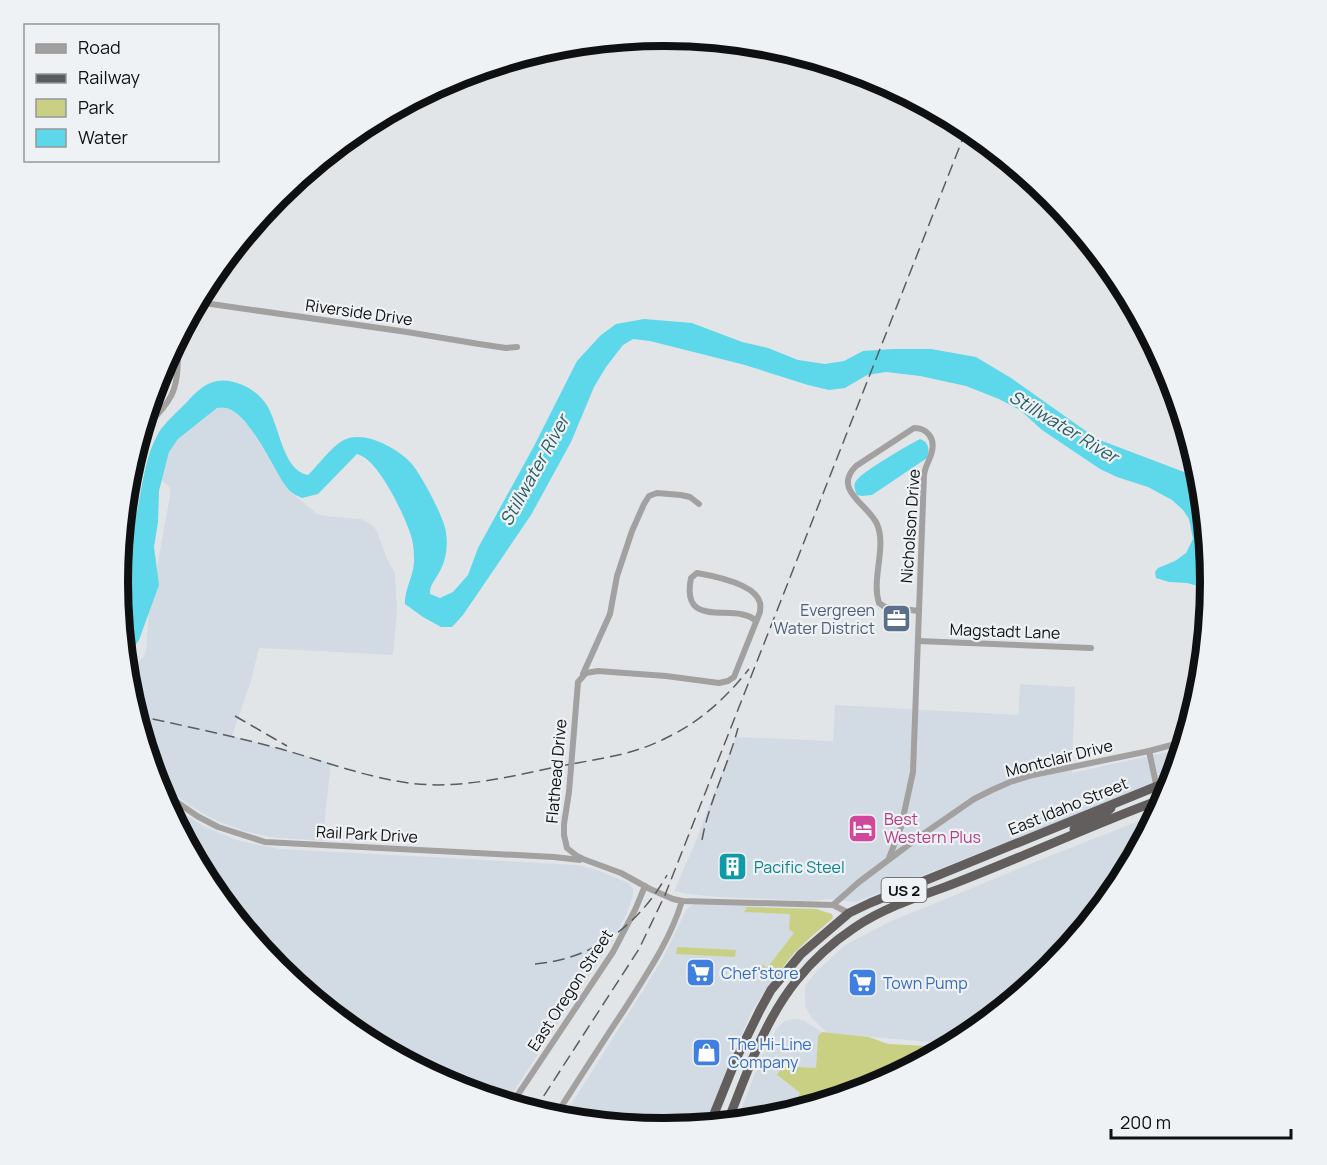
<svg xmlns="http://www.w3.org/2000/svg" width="1327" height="1165" font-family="Manrope,sans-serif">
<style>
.built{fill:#d2dbe4}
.green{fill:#c9d084}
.water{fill:#5dd7ea}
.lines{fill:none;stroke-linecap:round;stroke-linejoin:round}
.minor{stroke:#a3a0a0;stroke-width:6}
.trunk{stroke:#625e5e;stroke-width:9}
.rail{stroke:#5a5c5e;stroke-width:1.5;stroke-dasharray:12 6;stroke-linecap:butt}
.labels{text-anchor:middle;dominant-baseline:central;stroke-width:4.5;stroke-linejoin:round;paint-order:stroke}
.shield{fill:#eff2f5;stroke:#525455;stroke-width:1.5}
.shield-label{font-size:15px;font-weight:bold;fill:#0f1011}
.street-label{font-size:16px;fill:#0f1011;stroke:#eff2f5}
.service-label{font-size:16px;fill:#4e5e75;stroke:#eff2f5;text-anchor:end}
.hotel-label{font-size:16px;fill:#b23c85;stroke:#eff2f5;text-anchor:start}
.culture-label{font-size:16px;fill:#0d838f;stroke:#eff2f5;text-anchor:start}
.shop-label{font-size:16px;fill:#366cbe;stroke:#eff2f5;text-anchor:start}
.water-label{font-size:18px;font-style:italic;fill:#295d65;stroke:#eff2f5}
.rim{fill:none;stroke:#0f1011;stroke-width:8}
</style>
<rect width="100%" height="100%" fill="#e2e5e8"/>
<!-- built -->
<g class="built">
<polygon points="222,406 235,412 250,427 274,468 291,492 317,514 326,516 361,519 372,525 377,531 387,559 395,573 397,612 393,655 259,648 251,681 232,736 331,763 325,817 324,841 270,837 244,831 225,824 211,818 191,806 155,780 127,689 126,671 144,657 146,650 149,611 170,496 170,488 162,480 169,452 178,439 217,408"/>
<polygon points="1020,684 1075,687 1072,773 1181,749 1173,776 856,902 827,899 812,901 720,897 688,894 674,891 692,850 736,737 833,741 835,705 1018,715"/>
<polygon points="162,798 177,809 205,827 237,840 254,844 280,849 578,865 597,870 629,883 633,889 633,896 626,915 612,941 506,1103 454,1087 360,1037 340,1021 341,1013 330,1012 277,969 209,886"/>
<polygon points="1157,814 1118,886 1050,969 967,1037 953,1044 827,1033 812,1018 805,1006 805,986 815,973 845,945 889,922 1052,855"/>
<polygon points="695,904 816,909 832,914 833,918 812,936 794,953 765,991 752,1011 736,1048 706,1125 663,1129 562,1119 662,960 686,910 689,907"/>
<polygon points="793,1019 803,1020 822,1032 818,1036 816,1068 783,1066 777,1076 800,1093 792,1112 770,1119 736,1122 762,1056 777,1028 785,1021"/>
</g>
<!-- green -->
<g class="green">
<polygon points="747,907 816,909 832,914 833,918 812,936 794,953 773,979 768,980 763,975 762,964 767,968 794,933 789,929 790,914 744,912"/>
<polygon points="677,947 736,950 735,957 676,954"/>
<polygon points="822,1032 869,1037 888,1044 948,1047 872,1088 792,1112 800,1093 777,1075 782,1066 816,1068 818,1036"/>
</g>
<!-- water -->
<g class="water">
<path d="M644,319L692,323L742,342L768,348L798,360L825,364L844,361L863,351L893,349H931L976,357L1011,378L1097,439L1192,475L1200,485L1210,583L1209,589L1187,583L1169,582L1156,578L1155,572L1158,568L1175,561L1186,553L1193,539L1189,519L1183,510L1172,500L1148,487L1117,477L1100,469L1042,430L1020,410L999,399L966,386L920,376L886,372L867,375L845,388L829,390L808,385L745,365L650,341L633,339L623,345L606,367L594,387L571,442L531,515L463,615L452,627H441L423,617L405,604C404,591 413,577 414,563C414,556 414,547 412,539C406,518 379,459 357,454L318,494L302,498C298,496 293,494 290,491C272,472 247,400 217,408L178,439L169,452L159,491L158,522L154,547L159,585L139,640L132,650L124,652L121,621C141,601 125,579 128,556C130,540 135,524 138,507C143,481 146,452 161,429C168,420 178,411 186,403C200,387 214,375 237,383C248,386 259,394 266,404C279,422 282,471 308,475C319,465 334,442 349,438C369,433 398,449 411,463C421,474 445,519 446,533C448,546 446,558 441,569C437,578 429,585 430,594L440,598L453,592L468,575L478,548L533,448L577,361L601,335L616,324Z"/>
<path d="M920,439C929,442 930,450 927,458L872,495L862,496L857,495C855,490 853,485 856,481C863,471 907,446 920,439Z"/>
</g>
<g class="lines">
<!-- minor -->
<g class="minor">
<polyline points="196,303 204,303 407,332 479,344 506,348 517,347"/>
<path d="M914,428C927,428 935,438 932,451C930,460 925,466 924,475L919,611L885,607L879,603C871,579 887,547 877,524C868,504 832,490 856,466Z"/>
<path d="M141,432C151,421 164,410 171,396C180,379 177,355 179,336"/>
<path d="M756,621C736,601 680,632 691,578L697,573C714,576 756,584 760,603C761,606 760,609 760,612L734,677L728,681L719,683L666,676L598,671L586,673L578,682L569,792L564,824V835L567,848L577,856L583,859L621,873L650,889L673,899L682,901L833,905L859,882L919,837L974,799L992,790L1010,782L1033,775L1149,751L1183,742"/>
<polyline points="918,641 1091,648"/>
<polyline points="583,674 610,614 617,576 632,531 644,504 649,496 657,493 681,495 690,497 699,504"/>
<polyline points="1149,751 1158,793"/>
<polyline points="158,789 197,816 218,827 265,842 554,857 580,860"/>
<polyline points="889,858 901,827 913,772 919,611"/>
<polyline points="833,905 849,913"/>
<polyline points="511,1105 613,952 635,910 645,886"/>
<path d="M554,1118C577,1082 600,1046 624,1010C646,975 670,941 682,901"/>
</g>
<!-- trunk -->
<g class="trunk">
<polyline points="1074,829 1103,815 1111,808"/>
<path d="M727,1123C747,1074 763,1022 797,980C813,960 833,942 854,928C882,909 914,898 945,887C969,878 993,868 1017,858C1066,838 1115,816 1165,798"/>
<polyline points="710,1124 737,1057 760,1010 771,990 801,954 849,913 870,903 1172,780"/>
</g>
<!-- rail -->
<g class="rail">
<path d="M135,715C184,726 233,736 281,749C323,761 365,777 409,783C460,790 511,776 561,766C597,759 634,755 666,738C700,722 726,698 749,669"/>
<polyline points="235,716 287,746"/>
<path d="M702,840C709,801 728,766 738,728"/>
<path d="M535,964C593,959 639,925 667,875"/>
<polyline points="534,1111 639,949 665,895 967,128"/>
</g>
</g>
<!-- icons -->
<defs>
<symbol id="office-square" viewBox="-11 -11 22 22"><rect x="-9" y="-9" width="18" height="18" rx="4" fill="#5c6f8a" stroke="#eff2f5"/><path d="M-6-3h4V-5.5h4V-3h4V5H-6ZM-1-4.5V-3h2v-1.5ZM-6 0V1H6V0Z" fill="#fff"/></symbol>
<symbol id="hotel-square" viewBox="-11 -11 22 22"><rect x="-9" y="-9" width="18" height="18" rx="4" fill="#d1479c" stroke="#eff2f5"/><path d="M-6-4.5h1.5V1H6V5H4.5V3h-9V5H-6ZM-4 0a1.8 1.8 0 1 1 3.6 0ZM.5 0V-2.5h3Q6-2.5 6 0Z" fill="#fff"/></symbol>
<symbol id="building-square" viewBox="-11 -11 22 22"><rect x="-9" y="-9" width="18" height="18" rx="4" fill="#0f9aa8" stroke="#eff2f5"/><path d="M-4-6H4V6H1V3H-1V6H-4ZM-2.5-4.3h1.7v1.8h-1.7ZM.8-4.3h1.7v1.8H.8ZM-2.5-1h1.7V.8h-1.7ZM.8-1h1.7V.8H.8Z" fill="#fff"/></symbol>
<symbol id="supermarket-square" viewBox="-11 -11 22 22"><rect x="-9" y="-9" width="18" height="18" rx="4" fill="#3f7fe0" stroke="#eff2f5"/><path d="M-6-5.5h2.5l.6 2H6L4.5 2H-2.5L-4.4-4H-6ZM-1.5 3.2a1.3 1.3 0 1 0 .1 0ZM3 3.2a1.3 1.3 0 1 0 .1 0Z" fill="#fff"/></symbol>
<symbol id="shop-square" viewBox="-11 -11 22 22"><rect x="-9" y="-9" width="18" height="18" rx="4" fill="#3f7fe0" stroke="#eff2f5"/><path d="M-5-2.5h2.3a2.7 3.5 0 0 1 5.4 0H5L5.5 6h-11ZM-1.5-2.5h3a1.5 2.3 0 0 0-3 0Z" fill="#fff"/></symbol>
</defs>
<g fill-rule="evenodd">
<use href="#office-square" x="880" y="602" width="33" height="33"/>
<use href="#hotel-square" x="846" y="812" width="33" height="33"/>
<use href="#building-square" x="716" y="850" width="33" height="33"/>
<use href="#supermarket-square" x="684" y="956" width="33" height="33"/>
<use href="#supermarket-square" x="846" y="966" width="33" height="33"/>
<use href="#shop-square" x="690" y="1036" width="33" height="33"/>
</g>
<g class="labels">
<!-- shield labels -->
<rect class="shield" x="881.5" y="878" width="45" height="24" rx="4.5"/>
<g class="shield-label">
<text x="904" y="890">US 2</text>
</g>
<!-- street labels -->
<g class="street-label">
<text transform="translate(359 312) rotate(8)">Riverside Drive</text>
<text transform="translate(910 526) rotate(-86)">Nicholson Drive</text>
<text transform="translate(1005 631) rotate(2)">Magstadt Lane</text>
<text transform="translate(1059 758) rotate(-14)">Montclair Drive</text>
<text transform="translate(556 771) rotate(-85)">Flathead Drive</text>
<text transform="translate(1068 806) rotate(-22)">East Idaho Street</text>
<text transform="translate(367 834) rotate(3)">Rail Park Drive</text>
<text transform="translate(570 990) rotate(-57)">East Oregon Street</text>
</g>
<!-- service labels -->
<g class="service-label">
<text x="875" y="610">Evergreen<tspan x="875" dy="18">Water District</tspan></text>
</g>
<!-- hotel labels -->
<g class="hotel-label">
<text x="884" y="819">Best<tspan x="884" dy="18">Western Plus</tspan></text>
</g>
<!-- culture labels -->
<g class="culture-label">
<text x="754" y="867">Pacific Steel</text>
</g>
<!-- shop labels -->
<g class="shop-label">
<text x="721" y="973">Chef'store</text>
<text x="883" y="983">Town Pump</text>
<text x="728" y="1044">The Hi-Line<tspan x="728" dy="18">Company</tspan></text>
</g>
<!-- water labels -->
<g class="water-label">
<text transform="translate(1064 426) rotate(31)">Stillwater River</text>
<text transform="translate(534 470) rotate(-61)">Stillwater River</text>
</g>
</g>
<!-- crop -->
<path d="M0 0H1327V1165H0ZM128 582a536 536 0 1 1 1072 0a536 536 0 1 1-1072 0Z" fill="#eff2f5" fill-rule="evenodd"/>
<path class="rim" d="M128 582a536 536 0 1 1 1072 0a536 536 0 1 1-1072 0Z"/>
<!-- legend -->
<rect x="24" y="24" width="195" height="138" fill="#eff2f5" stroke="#95989a" stroke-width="1.5"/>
<rect x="36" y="44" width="30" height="9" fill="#a3a0a0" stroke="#95989a" stroke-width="1.5"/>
<text x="78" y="54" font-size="18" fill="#0f1011">Road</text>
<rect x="36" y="74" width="30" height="9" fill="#5a5c5e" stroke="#95989a" stroke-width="1.5"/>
<text x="78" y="84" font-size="18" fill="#0f1011">Railway</text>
<rect x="36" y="99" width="30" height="18" fill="#c9d084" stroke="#95989a" stroke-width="1.5"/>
<text x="78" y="114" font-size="18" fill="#0f1011">Park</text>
<rect x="36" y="129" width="30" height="18" fill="#5dd7ea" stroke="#95989a" stroke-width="1.5"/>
<text x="78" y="144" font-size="18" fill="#0f1011">Water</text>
<!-- scale -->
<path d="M1111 1129v9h180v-9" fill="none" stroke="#0f1011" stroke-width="3"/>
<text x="1120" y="1129" font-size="18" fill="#0f1011" stroke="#eff2f5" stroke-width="4.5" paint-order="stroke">200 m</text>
</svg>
